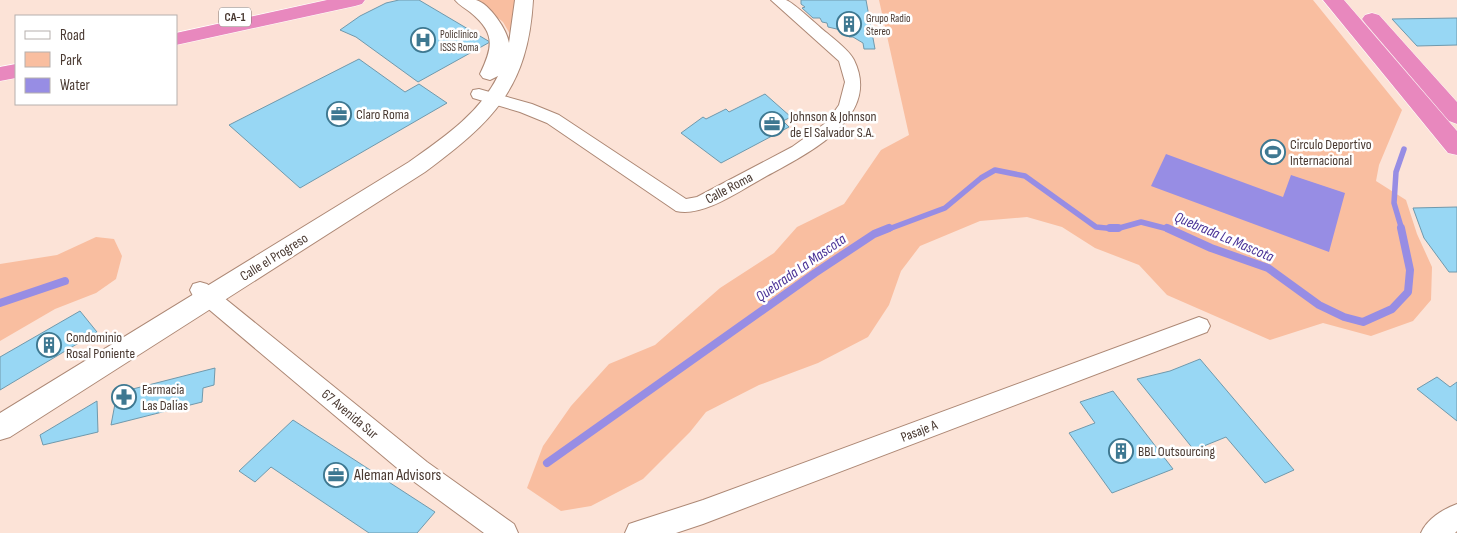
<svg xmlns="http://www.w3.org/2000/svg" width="1457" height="533" font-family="'Sofia Sans Condensed',sans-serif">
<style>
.green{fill:#f9bea0}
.water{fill:#978de4}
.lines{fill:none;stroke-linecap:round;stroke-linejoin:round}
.stream-far1{stroke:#978de4;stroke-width:5.5}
.stream{stroke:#978de4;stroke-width:8}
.building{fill:#98d7f4;stroke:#7099ac}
.minor-casing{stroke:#ad8875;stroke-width:2}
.tertiary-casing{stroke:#ad8875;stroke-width:2}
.trunk-casing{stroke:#fff;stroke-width:1}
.minor{fill:#fff;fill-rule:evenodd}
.tertiary{fill:#fff;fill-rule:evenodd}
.trunk{fill:#e888be;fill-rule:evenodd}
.labels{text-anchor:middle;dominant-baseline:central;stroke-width:5;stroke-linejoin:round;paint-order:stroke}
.far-poi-label{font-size:11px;fill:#493931;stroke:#fff;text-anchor:start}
.shield{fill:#fff;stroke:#80746f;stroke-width:1}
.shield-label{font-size:12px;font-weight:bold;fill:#493931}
.poi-label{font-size:14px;fill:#493931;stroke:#fff;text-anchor:start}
.street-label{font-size:14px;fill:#493931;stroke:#fff}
.water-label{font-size:15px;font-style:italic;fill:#493296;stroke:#fff}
.near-poi-label{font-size:16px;fill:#493931;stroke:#fff;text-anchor:start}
</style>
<rect width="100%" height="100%" fill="#fce3d7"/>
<!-- green -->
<g class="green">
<polygon points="476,0 516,0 517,33 510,34 503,22"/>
<polygon points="879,0 1313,0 1402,110 1379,165 1376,181 1406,200 1417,234 1432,267 1431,300 1413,321 1371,336 1323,323 1270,340 1167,295 1139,265 1095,248 1062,227 1027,217 980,221 920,246 901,271 889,305 868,337 818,363 759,385 706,412 690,432 643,479 591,506 561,511 527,488 543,446 571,406 609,364 655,345 720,288 774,253 797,227 844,204 881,150 909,135"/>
<polygon points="96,237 114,239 122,256 116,279 96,293 55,309 0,341 0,264 57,255"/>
</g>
<!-- water -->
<polygon class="water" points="1166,154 1283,197 1291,175 1345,193 1329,252 1151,186"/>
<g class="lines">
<!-- stream-far1 -->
<g class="stream-far1">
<polyline points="886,230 945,208 981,178 995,170 1025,176 1096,227 1116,229 1141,222 1172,230"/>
<polyline points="1402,230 1394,203 1396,172 1404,149"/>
</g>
<!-- stream -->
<g class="stream">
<polyline points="1110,228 1118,228"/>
<polyline points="1167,228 1211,248 1268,268 1319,305 1344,317 1363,322 1392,309 1408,292 1410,270 1401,228"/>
<polyline points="0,303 65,281"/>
<polyline points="547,463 815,273 874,234 889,228"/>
</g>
</g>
<!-- building -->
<g class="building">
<polygon points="399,0 419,0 490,42 418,82 356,37 340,30 360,16 386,3"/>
<polygon points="801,0 866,0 875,49 864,49 863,43 853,37 849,37 841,30 828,27 827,23 822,22 820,18 813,18 802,8 805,7 801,4"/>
<polygon points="1457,18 1457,45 1417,46 1392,19"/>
<polygon points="359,59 405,92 419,84 447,103 300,188 229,125"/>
<polygon points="765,94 791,117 783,121 789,127 721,163 681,133 703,117 706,119 726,109 729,112"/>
<polygon points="1457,207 1457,272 1449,272 1424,238 1413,208"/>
<polygon points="80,311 97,332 0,390 0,357"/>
<polygon points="1200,359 1294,470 1265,483 1226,437 1194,450 1137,379 1170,371"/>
<polygon points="215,368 214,385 203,388 202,402 111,425 117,393"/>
<polygon points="1437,377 1450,387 1457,382 1457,421 1417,389"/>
<polygon points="1113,391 1173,469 1112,493 1069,433 1095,423 1080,402"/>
<polygon points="97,401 98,432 43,445 40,435"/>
<polygon points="293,420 435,512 417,533 369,533 271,467 255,482 239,471"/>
</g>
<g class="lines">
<defs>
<g id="minor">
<path d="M771,0C775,0 782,0 786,0C793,2 819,27 827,33C835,40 849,50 854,60C883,119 803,156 763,178C741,190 702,218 676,211L547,123L520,112L473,98L471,94L473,90L479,89L532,104L559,115L686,199L697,197L792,147L827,122L839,105L845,82L839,61Z"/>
<polygon points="200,282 207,284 427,462 514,524 518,533 484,533 409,478 193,296 190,290 193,284"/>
<polygon points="1199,317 1207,320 1210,326 1207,332 703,524 676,533 625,533 629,524 638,521 703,500"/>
<path d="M1457,504V531L1455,533H1421C1427,519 1443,509 1457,504Z"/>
</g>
<path id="tertiary" d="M455,0C461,0 470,0 476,0C490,4 507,30 509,43L515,0H533C528,89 492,122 425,172L10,437L0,440V413L409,162C443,138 479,114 498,76L490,80L483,78L480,74C493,47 496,33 470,12C465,8 459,5 455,0Z"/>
<g id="trunk">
<polygon points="327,0 365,0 362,4 355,6 176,45 176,33"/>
<polygon points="1323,0 1344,0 1457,131 1457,155 1448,153"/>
<polygon points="1372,13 1379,15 1457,102 1457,124 1449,121 1365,23 1362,19 1365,15"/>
<polygon points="16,64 16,78 0,81 0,67"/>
</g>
</defs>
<!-- minor casing -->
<use href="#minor" class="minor-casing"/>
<!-- tertiary casing -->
<use href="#tertiary" class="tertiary-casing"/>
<!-- trunk casing -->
<use href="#trunk" class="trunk-casing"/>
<!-- minor -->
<use href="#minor" class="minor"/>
<!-- tertiary -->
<use href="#tertiary" class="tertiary"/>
<!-- trunk -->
<use href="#trunk" class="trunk"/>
</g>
<!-- icons -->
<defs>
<symbol id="building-ring" viewBox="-11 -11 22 22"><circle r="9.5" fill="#fff" stroke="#3e7891" stroke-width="1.5"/><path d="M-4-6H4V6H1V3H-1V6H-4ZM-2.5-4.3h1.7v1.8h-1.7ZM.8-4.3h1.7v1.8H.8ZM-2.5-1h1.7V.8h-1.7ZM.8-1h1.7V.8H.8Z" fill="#3e7891"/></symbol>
<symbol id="hospital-ring" viewBox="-11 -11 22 22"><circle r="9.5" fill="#fff" stroke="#3e7891" stroke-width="1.5"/><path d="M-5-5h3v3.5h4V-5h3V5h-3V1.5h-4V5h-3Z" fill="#3e7891"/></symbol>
<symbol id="office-ring" viewBox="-11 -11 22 22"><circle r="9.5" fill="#fff" stroke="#3e7891" stroke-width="1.5"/><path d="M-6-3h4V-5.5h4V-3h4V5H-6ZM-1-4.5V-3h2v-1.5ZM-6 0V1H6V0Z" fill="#3e7891"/></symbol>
<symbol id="stadium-ring" viewBox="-11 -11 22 22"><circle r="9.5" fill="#fff" stroke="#3e7891" stroke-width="1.5"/><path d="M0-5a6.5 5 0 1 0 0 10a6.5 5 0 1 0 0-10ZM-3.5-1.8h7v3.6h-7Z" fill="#3e7891"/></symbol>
<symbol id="pharmacy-ring" viewBox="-11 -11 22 22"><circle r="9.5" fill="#fff" stroke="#3e7891" stroke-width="1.5"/><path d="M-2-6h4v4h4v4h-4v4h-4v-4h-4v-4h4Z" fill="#3e7891"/></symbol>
</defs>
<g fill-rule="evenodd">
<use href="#building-ring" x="835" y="10" width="28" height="28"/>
<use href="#hospital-ring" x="409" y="26" width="28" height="28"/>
<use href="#office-ring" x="325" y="100" width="28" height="28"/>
<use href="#office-ring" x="758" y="110" width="28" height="28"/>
<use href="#stadium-ring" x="1259" y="138" width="28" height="28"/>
<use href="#building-ring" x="35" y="331" width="28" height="28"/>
<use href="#pharmacy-ring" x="110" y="383" width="28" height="28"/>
<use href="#building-ring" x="1107" y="437" width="28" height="28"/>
<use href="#office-ring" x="322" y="461" width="28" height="28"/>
</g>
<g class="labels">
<!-- far-poi labels -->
<g class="far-poi-label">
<text x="866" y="18">Grupo Radio<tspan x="866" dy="13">Stereo</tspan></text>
<text x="440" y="34">Policlinico<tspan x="440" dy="13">ISSS Roma</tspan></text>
</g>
<!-- shield labels -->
<rect class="shield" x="219" y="7.5" width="32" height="19" rx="4"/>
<g class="shield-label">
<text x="235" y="17">CA-1</text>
</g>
<!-- poi labels -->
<g class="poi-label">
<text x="356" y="114">Claro Roma</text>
<text x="790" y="116">Johnson &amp; Johnson<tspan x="790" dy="16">de El Salvador S.A.</tspan></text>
<text x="1290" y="144">Circulo Deportivo<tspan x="1290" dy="16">Internacional</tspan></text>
<text x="66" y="337">Condominio<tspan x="66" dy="16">Rosal Poniente</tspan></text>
<text x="142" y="389">Farmacia<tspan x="142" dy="16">Las Dalias</tspan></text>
<text x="1138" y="451">BBL Outsourcing</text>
</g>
<!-- street labels -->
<g class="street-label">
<text transform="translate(729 188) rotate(-28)">Calle Roma</text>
<text transform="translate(274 257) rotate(-32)">Calle el Progreso</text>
<text transform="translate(350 414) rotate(40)">67 Avenida Sur</text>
<text transform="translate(919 431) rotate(-21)">Pasaje A</text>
</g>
<!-- water labels -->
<g class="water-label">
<text transform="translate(1224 237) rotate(23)">Quebrada La Mascota</text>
<text transform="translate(801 268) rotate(-35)">Quebrada La Mascota</text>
</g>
<!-- near-poi labels -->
<g class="near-poi-label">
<text x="354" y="475">Aleman Advisors</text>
</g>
</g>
<!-- legend -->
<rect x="15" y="15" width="162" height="90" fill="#ffffff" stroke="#b6b0ad"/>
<rect x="25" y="31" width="25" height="8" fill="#ffffff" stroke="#b6b0ad"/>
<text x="60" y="40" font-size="15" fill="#493931">Road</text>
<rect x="25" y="52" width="25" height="15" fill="#f9bea0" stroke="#b6b0ad"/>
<text x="60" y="65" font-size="15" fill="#493931">Park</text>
<rect x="25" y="78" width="25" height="15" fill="#978de4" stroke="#b6b0ad"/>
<text x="60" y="90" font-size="15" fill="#493931">Water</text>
</svg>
